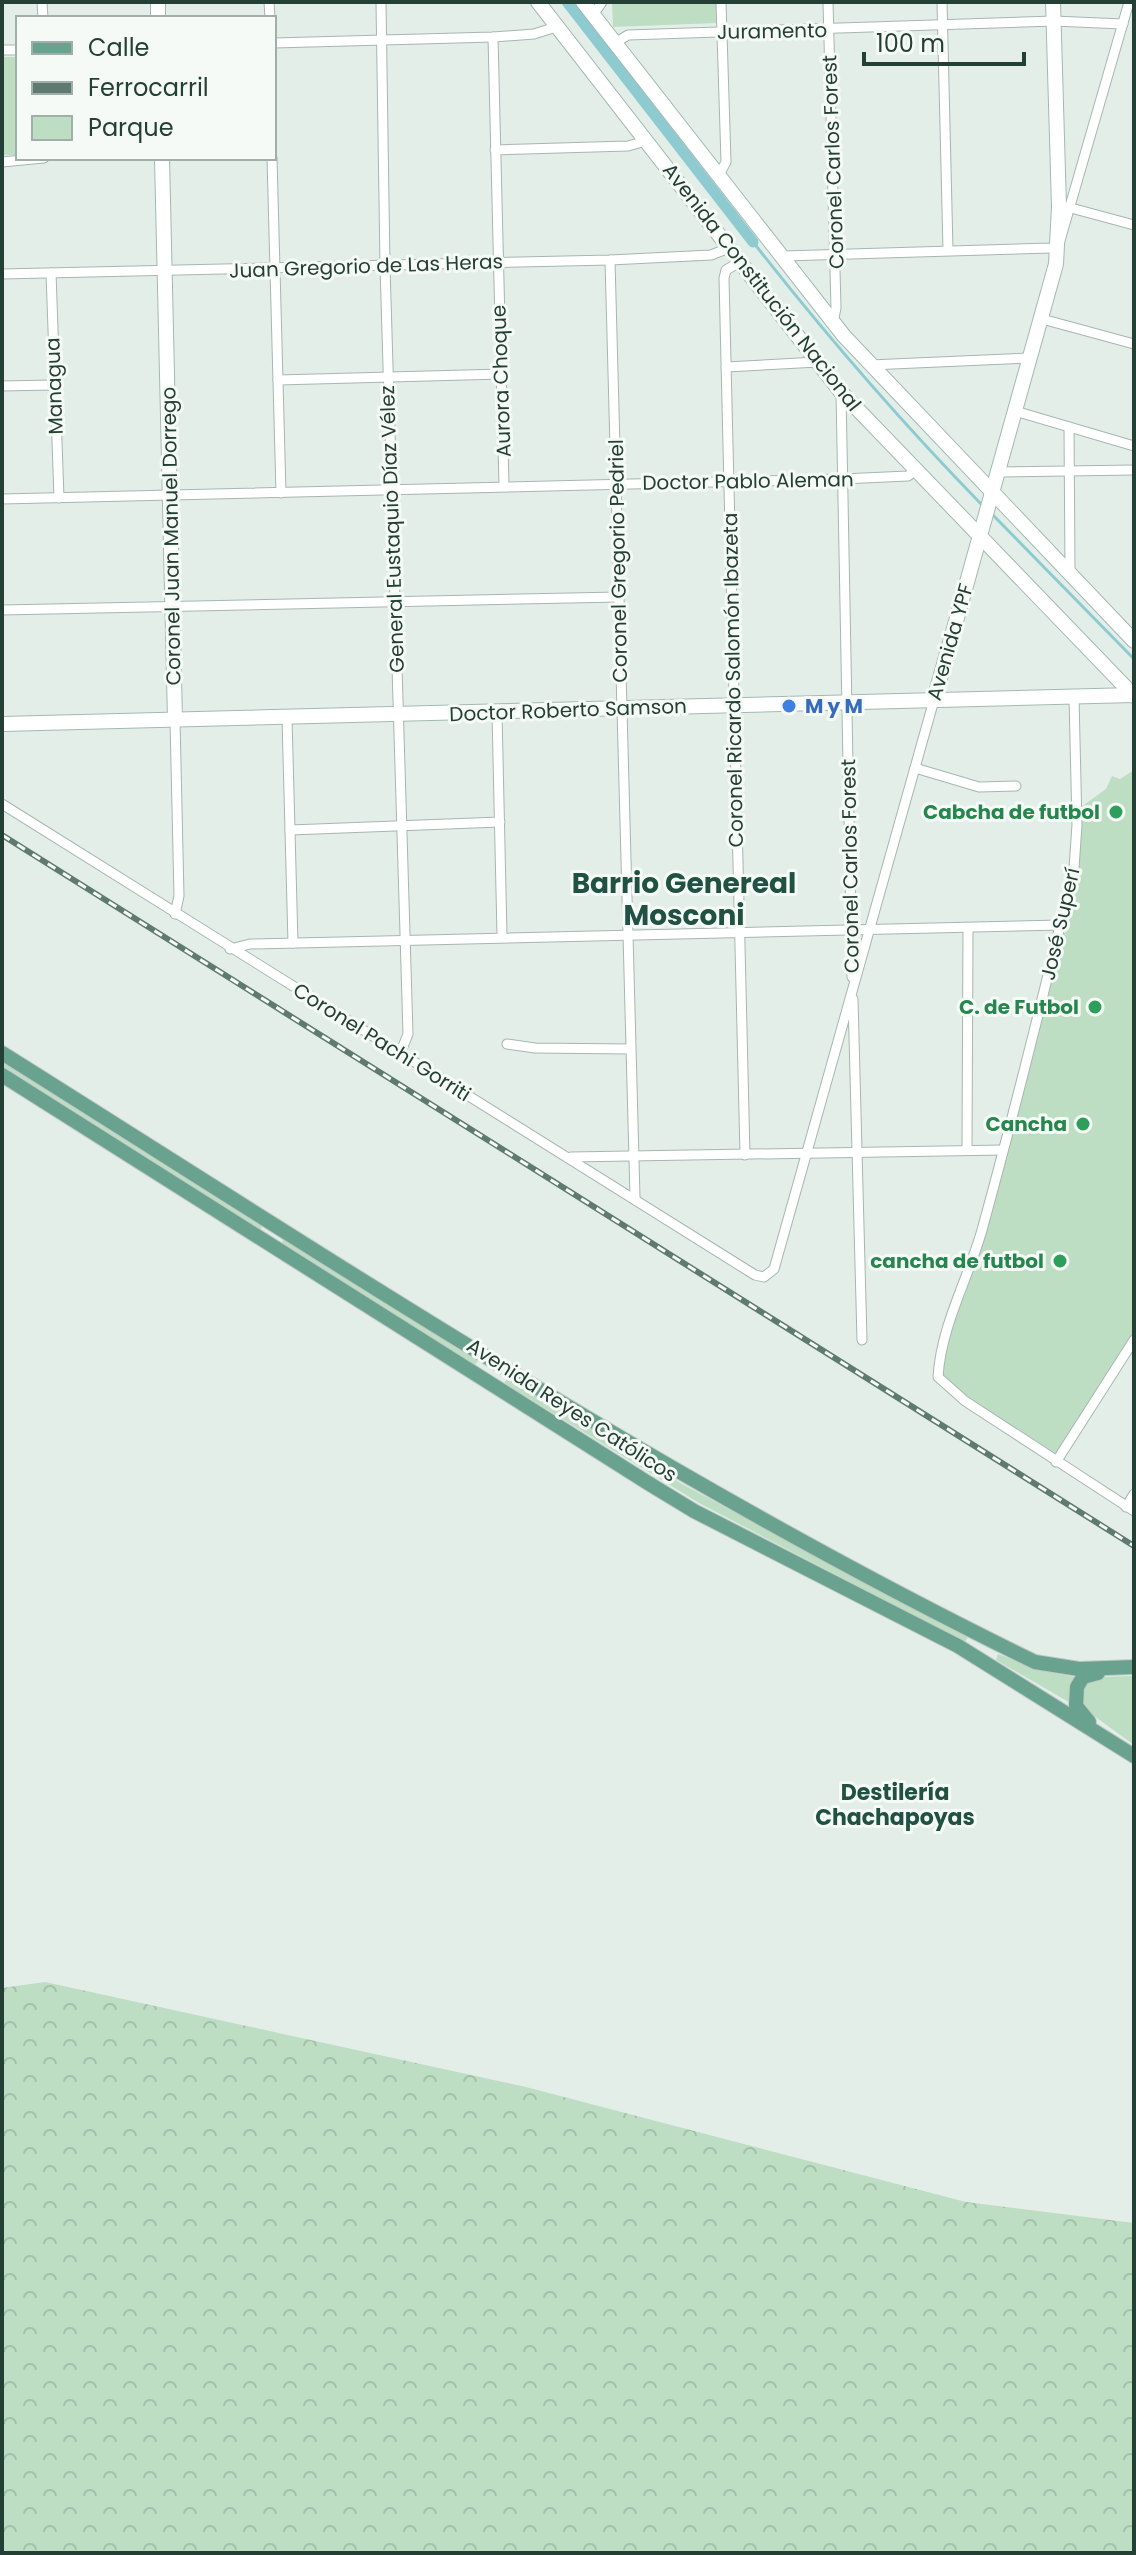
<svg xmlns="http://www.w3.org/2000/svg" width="1136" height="2555" font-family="Poppins,sans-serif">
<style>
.green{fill:#bedec4}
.forest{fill:url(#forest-crowns)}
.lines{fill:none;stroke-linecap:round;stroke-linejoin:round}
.stream{stroke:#8ecbd1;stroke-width:3}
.canal{stroke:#8ecbd1;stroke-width:11}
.street-casing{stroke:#a7b6b0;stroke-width:11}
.secondary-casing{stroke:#a3b9b0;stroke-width:16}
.primary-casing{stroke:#c2c9c7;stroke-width:16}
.street{stroke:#fff;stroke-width:9}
.secondary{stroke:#fff;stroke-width:14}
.primary{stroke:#6aa290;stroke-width:14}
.rail-casing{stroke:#5e7a71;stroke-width:6}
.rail{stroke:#f5faf7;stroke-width:3;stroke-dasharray:9;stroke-linecap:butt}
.shop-dot{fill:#3f7fe0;stroke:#f5faf7;stroke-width:3}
.leisure-dot{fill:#2e9e5b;stroke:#f5faf7;stroke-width:3}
.labels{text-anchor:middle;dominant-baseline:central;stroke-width:6;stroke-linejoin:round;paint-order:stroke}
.street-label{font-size:20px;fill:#243f36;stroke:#f5faf7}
.shop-label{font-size:20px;font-weight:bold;fill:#366cbe;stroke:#f5faf7;text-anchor:start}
.leisure-label{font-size:20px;font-weight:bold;fill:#27864d;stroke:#f5faf7;text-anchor:end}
.neighbourhood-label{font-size:22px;font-weight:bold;fill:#205142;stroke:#f5faf7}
.district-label{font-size:28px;font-weight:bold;fill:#205142;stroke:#f5faf7}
</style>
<defs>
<pattern id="forest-crowns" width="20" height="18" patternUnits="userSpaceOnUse" patternTransform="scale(2)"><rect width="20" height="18" fill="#bedec4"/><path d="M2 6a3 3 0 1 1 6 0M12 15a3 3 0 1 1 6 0" fill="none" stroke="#a3c0a9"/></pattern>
</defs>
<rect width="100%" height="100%" fill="#e4eee9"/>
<!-- green -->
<g class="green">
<polygon points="612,2 716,2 717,23 613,27"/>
<rect x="2" y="57" width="16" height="98"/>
<polygon points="1134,770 1134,1339 1056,1462 938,1377 974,1254 1072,874 1077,810 1106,789 1112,776 1120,779"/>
<polygon points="2,1059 263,1225 260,1230 2,1067"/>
<polygon points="285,1238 479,1359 475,1365 281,1243"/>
<polygon points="509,1376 682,1484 968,1637 965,1642 699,1503 504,1383"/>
<polygon points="998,1654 1040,1670 1075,1677 1072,1704 996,1660"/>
<polygon points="1134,1676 1134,1745 1083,1708 1080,1688 1092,1677"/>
</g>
<!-- forest -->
<polygon class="forest" points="45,1982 526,2087 966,2202 1134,2223 1134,2553 2,2553 2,1988"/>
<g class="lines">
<!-- stream -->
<g class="stream">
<path d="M753,242C825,334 901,422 982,505"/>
<polyline points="991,513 1134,659"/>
</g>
<!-- canal -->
<polyline class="canal" points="567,2 753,242"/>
<defs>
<g id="street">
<polyline points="42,2 43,18"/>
<polyline points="269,2 270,18"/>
<polyline points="381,2 385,266 408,1034 400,1054"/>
<polyline points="828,2 836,308 833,322"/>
<polyline points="942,2 948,250"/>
<polyline points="593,15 602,2"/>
<polyline points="493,37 504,486"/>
<polyline points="274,43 493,37 534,34 556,27"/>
<polyline points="615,43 628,35 1054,21 1123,24"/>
<polyline points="2,50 18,50"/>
<polyline points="495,150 628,146 646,141"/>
<polyline points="272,158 281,493"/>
<polyline points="2,162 44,158"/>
<polyline points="719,175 726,162 721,2"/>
<polyline points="1071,208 1134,225"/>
<polyline points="784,256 1051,248 1059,244 1129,2"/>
<polyline points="610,260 635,1197"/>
<polyline points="740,262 726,270 724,278 745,1155"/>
<polyline points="51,273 59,498"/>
<polyline points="2,274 610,260 711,255 729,248"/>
<polyline points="1042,319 1134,344"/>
<polyline points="870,365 1030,358"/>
<polyline points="726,367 818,362"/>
<polyline points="278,380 502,374"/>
<polyline points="2,386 53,385"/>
<polyline points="841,392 852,977"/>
<polyline points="1015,411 1134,446"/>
<polyline points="1069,427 1070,572"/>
<polyline points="998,472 1134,470"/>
<polyline points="2,499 842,479 908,476 916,470"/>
<polyline points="2,610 619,597"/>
<path d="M1074,697L1077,825L1074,868C1045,989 1015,1110 982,1230C968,1279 941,1326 938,1377L965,1401L1134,1511"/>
<polyline points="497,713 502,936"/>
<polyline points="287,718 293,943"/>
<polyline points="915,768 979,787 1016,786"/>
<polyline points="2,804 755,1275 764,1277 774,1269 934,700"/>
<polyline points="290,830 500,822"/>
<polyline points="175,914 179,896 175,720"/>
<polyline points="230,949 250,944 1061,925"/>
<polyline points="853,999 862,1340"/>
<polyline points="507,1044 535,1048 630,1049"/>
<polyline points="967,1149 968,928"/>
<polyline points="571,1157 1003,1150"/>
<polyline points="1056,1462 1134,1340"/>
<polyline points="1126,1507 1134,1494"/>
</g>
<g id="secondary">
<polyline points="158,2 158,18"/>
<polyline points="538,2 841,392 1134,696"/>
<polyline points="583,2 844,336 1134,641"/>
<polyline points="162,158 175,720"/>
<polyline points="934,700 1056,264 1059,207 1053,2"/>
<polyline points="2,724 1134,695"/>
</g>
<g id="primary">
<path d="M2,1053C341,1266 675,1487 1035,1662L1079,1669L1134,1667"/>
<polyline points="2,1075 648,1483 694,1511 958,1646 1134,1756"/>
<polyline points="1089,1722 1076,1706 1077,1687 1083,1677 1098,1673"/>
</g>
</defs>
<!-- street casing -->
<use href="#street" class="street-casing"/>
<!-- secondary casing -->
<use href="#secondary" class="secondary-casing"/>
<!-- primary casing -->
<use href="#primary" class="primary-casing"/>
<!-- street -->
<use href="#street" class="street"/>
<!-- secondary -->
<use href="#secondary" class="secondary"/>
<!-- primary -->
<use href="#primary" class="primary"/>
<defs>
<polyline id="rail" points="2,835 1134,1546"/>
</defs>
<!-- rail casing -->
<use href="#rail" class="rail-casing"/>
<!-- rail -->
<use href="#rail" class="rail"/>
</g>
<!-- markers -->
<circle class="shop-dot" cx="789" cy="706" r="8"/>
<g class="leisure-dot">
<circle cx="1116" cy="812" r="8"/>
<circle cx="1095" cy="1007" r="8"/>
<circle cx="1083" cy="1124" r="8"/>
<circle cx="1060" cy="1261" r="8"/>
</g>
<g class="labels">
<!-- street labels -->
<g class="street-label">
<text transform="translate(772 31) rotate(-1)">Juramento</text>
<text transform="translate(833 162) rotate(-92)">Coronel Carlos Forest</text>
<text transform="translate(366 266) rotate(-2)">Juan Gregorio de Las Heras</text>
<text transform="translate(762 287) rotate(52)">Avenida Constitución Nacional</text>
<text transform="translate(501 381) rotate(-92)">Aurora Choque</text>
<text transform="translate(54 386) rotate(-92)">Managua</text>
<text transform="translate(748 481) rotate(-1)">Doctor Pablo Aleman</text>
<text transform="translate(392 529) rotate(-92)">General Eustaquio Díaz Vélez</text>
<text transform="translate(171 536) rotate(-91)">Coronel Juan Manuel Dorrego</text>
<text transform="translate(618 561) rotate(-91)">Coronel Gregorio Pedriel</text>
<text transform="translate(950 642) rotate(-74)">Avenida YPF</text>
<text transform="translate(733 680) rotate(-91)">Coronel Ricardo Salomón Ibazeta</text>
<text transform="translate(568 710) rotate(-2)">Doctor Roberto Samson</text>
<text transform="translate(850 866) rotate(-91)">Coronel Carlos Forest</text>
<text transform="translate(1060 924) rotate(-77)">José Superí</text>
<text transform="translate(382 1042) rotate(32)">Coronel Pachi Gorriti</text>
<text transform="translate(572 1410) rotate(33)">Avenida Reyes Católicos</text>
</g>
<!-- shop labels -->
<g class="shop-label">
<text x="805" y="706">M y M</text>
</g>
<!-- leisure labels -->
<g class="leisure-label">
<text x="1100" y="812">Cabcha de futbol</text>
<text x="1079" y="1007">C. de Futbol</text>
<text x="1067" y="1124">Cancha</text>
<text x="1044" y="1261">cancha de futbol</text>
</g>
<!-- neighbourhood labels -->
<g class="neighbourhood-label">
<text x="895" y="1792">Destilería<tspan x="895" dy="25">Chachapoyas</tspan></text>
</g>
<!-- district labels -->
<g class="district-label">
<text x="684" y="883">Barrio Genereal<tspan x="684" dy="32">Mosconi</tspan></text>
</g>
</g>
<!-- border -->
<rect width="1136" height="2555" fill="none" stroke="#243f36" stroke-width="8"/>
<!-- legend -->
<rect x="16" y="16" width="260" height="144" fill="#f5faf7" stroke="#a1afaa" stroke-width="2"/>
<rect x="32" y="42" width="40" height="12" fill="#6aa290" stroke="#a1afaa" stroke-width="2"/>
<text x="88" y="56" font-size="24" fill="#243f36">Calle</text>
<rect x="32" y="82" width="40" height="12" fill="#5e7a71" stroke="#a1afaa" stroke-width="2"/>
<text x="88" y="96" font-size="24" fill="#243f36">Ferrocarril</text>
<rect x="32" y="116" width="40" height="24" fill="#bedec4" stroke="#a1afaa" stroke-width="2"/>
<text x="88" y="136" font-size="24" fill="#243f36">Parque</text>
<!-- scale -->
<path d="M864 52v12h160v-12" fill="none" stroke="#243f36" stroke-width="4"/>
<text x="876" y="52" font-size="24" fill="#243f36" stroke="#f5faf7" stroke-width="6" paint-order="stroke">100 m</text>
</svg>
